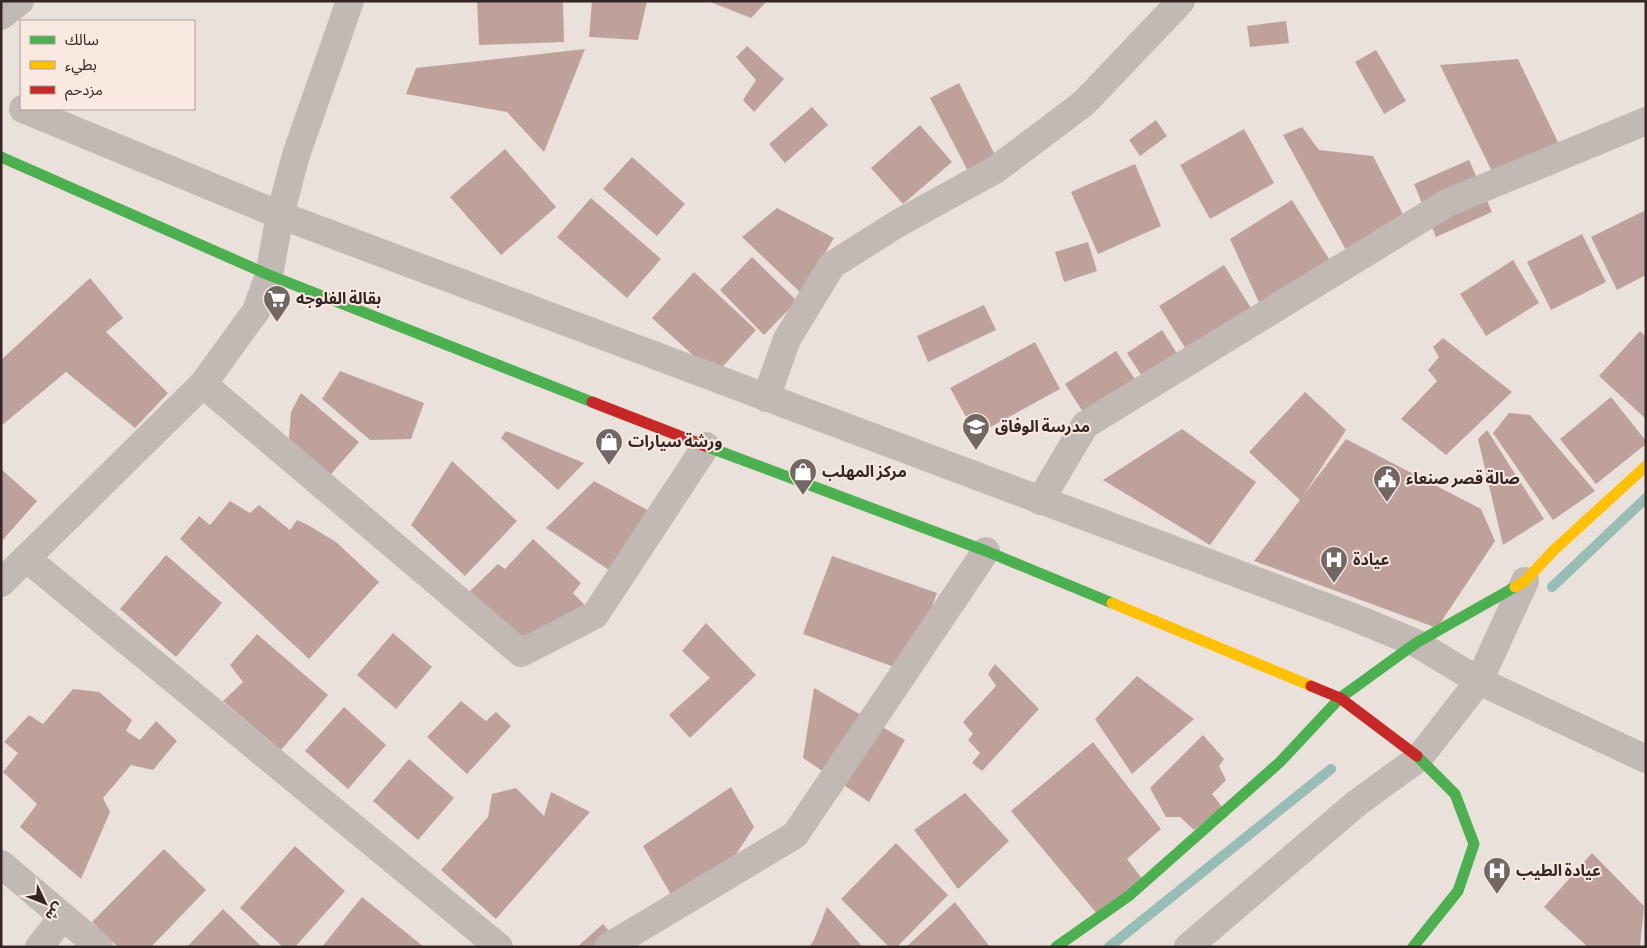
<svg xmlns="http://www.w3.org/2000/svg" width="1647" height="948" font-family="'Sofia Sans Condensed','Noto Sans Arabic',sans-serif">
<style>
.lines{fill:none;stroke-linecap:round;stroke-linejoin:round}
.stream{stroke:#98bdb6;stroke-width:10}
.building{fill:#bfa19c}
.street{stroke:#c2b9b5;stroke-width:28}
.fast{stroke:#4caf50;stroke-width:11}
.slow{stroke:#ffc107;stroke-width:11}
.jam{stroke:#c62828;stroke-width:11}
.labels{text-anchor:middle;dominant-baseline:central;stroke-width:4;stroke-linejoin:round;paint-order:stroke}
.poi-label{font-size:16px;font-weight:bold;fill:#332624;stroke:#f9e9e1;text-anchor:start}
</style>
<rect width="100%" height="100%" fill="#ebe1db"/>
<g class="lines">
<!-- stream -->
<g class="stream">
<polyline points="1552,587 1646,498"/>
<polyline points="1109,947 1331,769"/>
</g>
</g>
<!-- building -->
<g class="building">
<polygon points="477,1 563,1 564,42 479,45"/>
<polygon points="592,1 647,1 638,40 589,37"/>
<polygon points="708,1 767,1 751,18"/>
<polygon points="1286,21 1289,43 1250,47 1247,26"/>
<polygon points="747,46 784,79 754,112 743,100 756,80 736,57"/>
<polygon points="585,49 544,152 507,112 406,94 416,68"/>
<polygon points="1376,50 1406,101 1384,114 1355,62"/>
<polygon points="1518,59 1567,161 1500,188 1440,65"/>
<polygon points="959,83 997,159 969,173 930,98"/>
<polygon points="812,107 828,125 785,163 769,144"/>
<polygon points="1156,120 1167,136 1140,156 1129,140"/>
<polygon points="920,125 952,162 903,204 871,168"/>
<polygon points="1302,127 1319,150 1373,156 1406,220 1347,252 1283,135"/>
<polygon points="1244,129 1274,183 1210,219 1180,165"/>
<polygon points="505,149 556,207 501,255 450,197"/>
<polygon points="632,157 685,204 657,236 603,189"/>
<polygon points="1469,160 1492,212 1436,237 1414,184"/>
<polygon points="1135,164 1161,226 1098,254 1071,192"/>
<polygon points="591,198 661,259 627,298 557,237"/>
<polygon points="1292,200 1329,259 1262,309 1230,239"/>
<polygon points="777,208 834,238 801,293 742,237"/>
<polygon points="1646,210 1646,275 1617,290 1591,237"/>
<polygon points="1582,234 1606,282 1551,310 1527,262"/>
<polygon points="1088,242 1097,271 1064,282 1055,252"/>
<polygon points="752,257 797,301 764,335 720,290"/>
<polygon points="1513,260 1539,303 1486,336 1460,294"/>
<polygon points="1224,265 1259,321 1194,362 1159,306"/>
<polygon points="694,272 756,330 715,375 652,318"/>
<polygon points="90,278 123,318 106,332 168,393 135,428 66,372 1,426 1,360"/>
<polygon points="984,305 996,330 928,362 917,336"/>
<polygon points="1162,330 1187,369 1152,392 1127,353"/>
<polygon points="1640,331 1646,337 1646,419 1599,376"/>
<polygon points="1443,338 1512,392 1446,455 1401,419 1437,381 1428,370 1439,357 1433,347"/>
<polygon points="1035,342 1060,389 976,435 950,388"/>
<polygon points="1116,351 1149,400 1097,434 1065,384"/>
<polygon points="340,371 424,403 411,439 370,440 322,399"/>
<polygon points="1305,392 1346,430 1303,496 1346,439 1481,509 1495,541 1437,628 1254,561 1300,500 1249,452"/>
<polygon points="301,393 359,442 325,481 289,438 291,412"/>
<polygon points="1611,397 1646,441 1646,444 1596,484 1560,439"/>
<polygon points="1509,413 1530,415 1595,491 1553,520 1493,433"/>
<polygon points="1182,429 1256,482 1210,545 1103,480"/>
<polygon points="1487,430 1544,519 1503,545 1478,439"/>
<polygon points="506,431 584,463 558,490 501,438"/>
<polygon points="452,461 517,521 465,576 411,525"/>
<polygon points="2,470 37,501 1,542 1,472"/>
<polygon points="594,481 664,519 621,578 546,528"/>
<polygon points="230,501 250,513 259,505 290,530 297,520 308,525 336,542 379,582 309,659 180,539 199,516 210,525"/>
<polygon points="533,539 581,583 573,593 600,621 586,635 575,633 537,657 468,593 498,564 505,569"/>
<polygon points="166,555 222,603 176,657 120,609"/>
<polygon points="832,556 937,593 908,672 803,634"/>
<polygon points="706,623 756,675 690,738 669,715 710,678 682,651"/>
<polygon points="393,633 432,667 396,709 357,675"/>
<polygon points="257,634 328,695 281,750 223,701 243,682 230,665"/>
<polygon points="995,664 1039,709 982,771 972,763 980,753 968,740 973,734 963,722 996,686 988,674"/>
<polygon points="1137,676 1194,719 1132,774 1095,719"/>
<polygon points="814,688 905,740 869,802 803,758"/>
<polygon points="73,689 99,692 132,720 126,731 140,740 156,721 177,741 153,770 131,765 103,798 110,812 81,879 20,827 37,804 3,772 18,753 4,742 29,715 43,724"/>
<polygon points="461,701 486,721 496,712 511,726 467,774 427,737"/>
<polygon points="344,707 386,745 348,789 305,751"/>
<polygon points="1203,735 1224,759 1219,766 1226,780 1212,794 1223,808 1194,830 1180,817 1166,817 1150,788"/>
<polygon points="1093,742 1161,829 1127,859 1144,881 1098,915 1011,811"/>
<polygon points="409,759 454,798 418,840 373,801"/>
<polygon points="731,787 754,827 723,874 674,900 643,846"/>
<polygon points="516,788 544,816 551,792 590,812 496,919 441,870 488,817 492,794"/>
<polygon points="965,793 1009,841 958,889 914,830"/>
<polygon points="896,843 948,895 897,947 889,947 841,899"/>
<polygon points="295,846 345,891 295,947 283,947 240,908"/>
<polygon points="164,849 206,890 151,947 118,947 92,922"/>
<polygon points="1592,853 1644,906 1640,947 1588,947 1544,907"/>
<polygon points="362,897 424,947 322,947"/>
<polygon points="955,902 990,947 906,947"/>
<polygon points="827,907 863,947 809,947 814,940"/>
<polygon points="223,909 262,947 187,947"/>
<polygon points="603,924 623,947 577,947"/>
</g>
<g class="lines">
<!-- street -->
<g class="street">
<polyline points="1,16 20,1"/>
<polyline points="23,109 280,215 1353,617 1416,643 1479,681 1646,759"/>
<polyline points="203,384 521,653 595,615 706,446"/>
<polyline points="766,398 787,339 832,265 897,224 995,170 1084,103 1181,1"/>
<polyline points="1040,501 1085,425 1447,203 1646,121"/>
<polyline points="26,558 499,947"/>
<polyline points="1,583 203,384 256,311 269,275 280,215 296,155 350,1"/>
<polyline points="1,864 99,947"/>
<polyline points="39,947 63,917"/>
<polyline points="608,947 795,835 986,551"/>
<polyline points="1188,947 1357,803 1419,758 1479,681 1525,581"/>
</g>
<!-- fast -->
<g class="fast">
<polyline points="1,157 269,275 592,402"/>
<polyline points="708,447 986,551 1112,603"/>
<polyline points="1056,947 1130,895 1280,762 1340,698 1416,643 1515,587"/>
<polyline points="1413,947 1458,891 1474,844 1455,794 1417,756"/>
</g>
<!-- slow -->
<g class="slow">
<polyline points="1515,587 1525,581 1554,550 1646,466"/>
<polyline points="1112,603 1311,686"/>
</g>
<!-- jam -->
<g class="jam">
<polyline points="592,402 708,447"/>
<polyline points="1311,686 1340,698 1417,756"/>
</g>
</g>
<!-- icons -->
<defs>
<symbol id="supermarket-pin" viewBox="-11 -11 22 30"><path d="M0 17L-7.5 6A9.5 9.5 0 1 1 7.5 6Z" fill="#736764" stroke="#f9e9e1"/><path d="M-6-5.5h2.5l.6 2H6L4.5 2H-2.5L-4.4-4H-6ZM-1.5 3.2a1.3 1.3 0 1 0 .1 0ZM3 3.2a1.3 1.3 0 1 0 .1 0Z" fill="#fff"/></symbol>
<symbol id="school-pin" viewBox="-11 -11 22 30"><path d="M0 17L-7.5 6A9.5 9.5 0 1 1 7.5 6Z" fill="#736764" stroke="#f9e9e1"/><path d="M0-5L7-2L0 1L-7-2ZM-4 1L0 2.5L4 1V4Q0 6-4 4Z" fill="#fff"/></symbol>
<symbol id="shop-pin" viewBox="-11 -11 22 30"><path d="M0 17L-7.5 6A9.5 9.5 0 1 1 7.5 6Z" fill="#736764" stroke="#f9e9e1"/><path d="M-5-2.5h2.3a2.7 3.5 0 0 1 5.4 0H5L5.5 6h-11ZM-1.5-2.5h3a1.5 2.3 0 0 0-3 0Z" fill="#fff"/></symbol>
<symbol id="civic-pin" viewBox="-11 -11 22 30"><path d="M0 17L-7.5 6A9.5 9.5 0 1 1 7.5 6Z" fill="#736764" stroke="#f9e9e1"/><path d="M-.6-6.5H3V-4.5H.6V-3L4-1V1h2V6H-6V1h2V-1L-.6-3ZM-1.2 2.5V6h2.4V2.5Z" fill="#fff"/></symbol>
<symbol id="hospital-pin" viewBox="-11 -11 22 30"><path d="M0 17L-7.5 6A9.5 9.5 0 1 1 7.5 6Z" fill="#736764" stroke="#f9e9e1"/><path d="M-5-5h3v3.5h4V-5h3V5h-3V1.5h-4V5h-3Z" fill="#fff"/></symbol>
</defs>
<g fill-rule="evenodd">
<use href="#supermarket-pin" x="261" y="283" width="32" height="43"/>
<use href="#school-pin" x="960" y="411" width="32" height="43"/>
<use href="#shop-pin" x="593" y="426" width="32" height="43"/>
<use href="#shop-pin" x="787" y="456" width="32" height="43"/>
<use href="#civic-pin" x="1371" y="463" width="32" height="43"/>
<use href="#hospital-pin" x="1318" y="544" width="32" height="43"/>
<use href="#hospital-pin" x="1481" y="855" width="32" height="43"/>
</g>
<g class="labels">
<!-- poi labels -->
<g class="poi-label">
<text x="296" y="299">بقالة الفلوجه</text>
<text x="995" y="427">مدرسة الوفاق</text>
<text x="628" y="442">ورشة سيارات</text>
<text x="822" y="472">مركز المهلب</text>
<text x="1406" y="479">صالة قصر صنعاء</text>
<text x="1353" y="560">عيادة</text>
<text x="1516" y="871">عيادة الطيب</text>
</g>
</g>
<!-- border -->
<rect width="1647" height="948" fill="none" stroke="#332624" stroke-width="5"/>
<!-- legend -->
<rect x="20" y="20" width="175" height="90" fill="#f9e9e1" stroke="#aa9b95"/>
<rect x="30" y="36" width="25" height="8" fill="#4caf50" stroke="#aa9b95"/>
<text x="65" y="45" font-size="15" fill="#332624">سالك</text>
<rect x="30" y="61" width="25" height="8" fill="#ffc107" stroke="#aa9b95"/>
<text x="65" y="70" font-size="15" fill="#332624">بطيء</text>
<rect x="30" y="86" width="25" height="8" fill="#c62828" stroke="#aa9b95"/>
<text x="65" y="95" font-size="15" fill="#332624">مزدحم</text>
<!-- north arrow -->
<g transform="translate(45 903) rotate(133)" stroke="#f9e9e1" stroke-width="4" paint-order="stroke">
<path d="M0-4L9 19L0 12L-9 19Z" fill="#332624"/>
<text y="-8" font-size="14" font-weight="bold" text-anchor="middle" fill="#332624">ش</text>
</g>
</svg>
